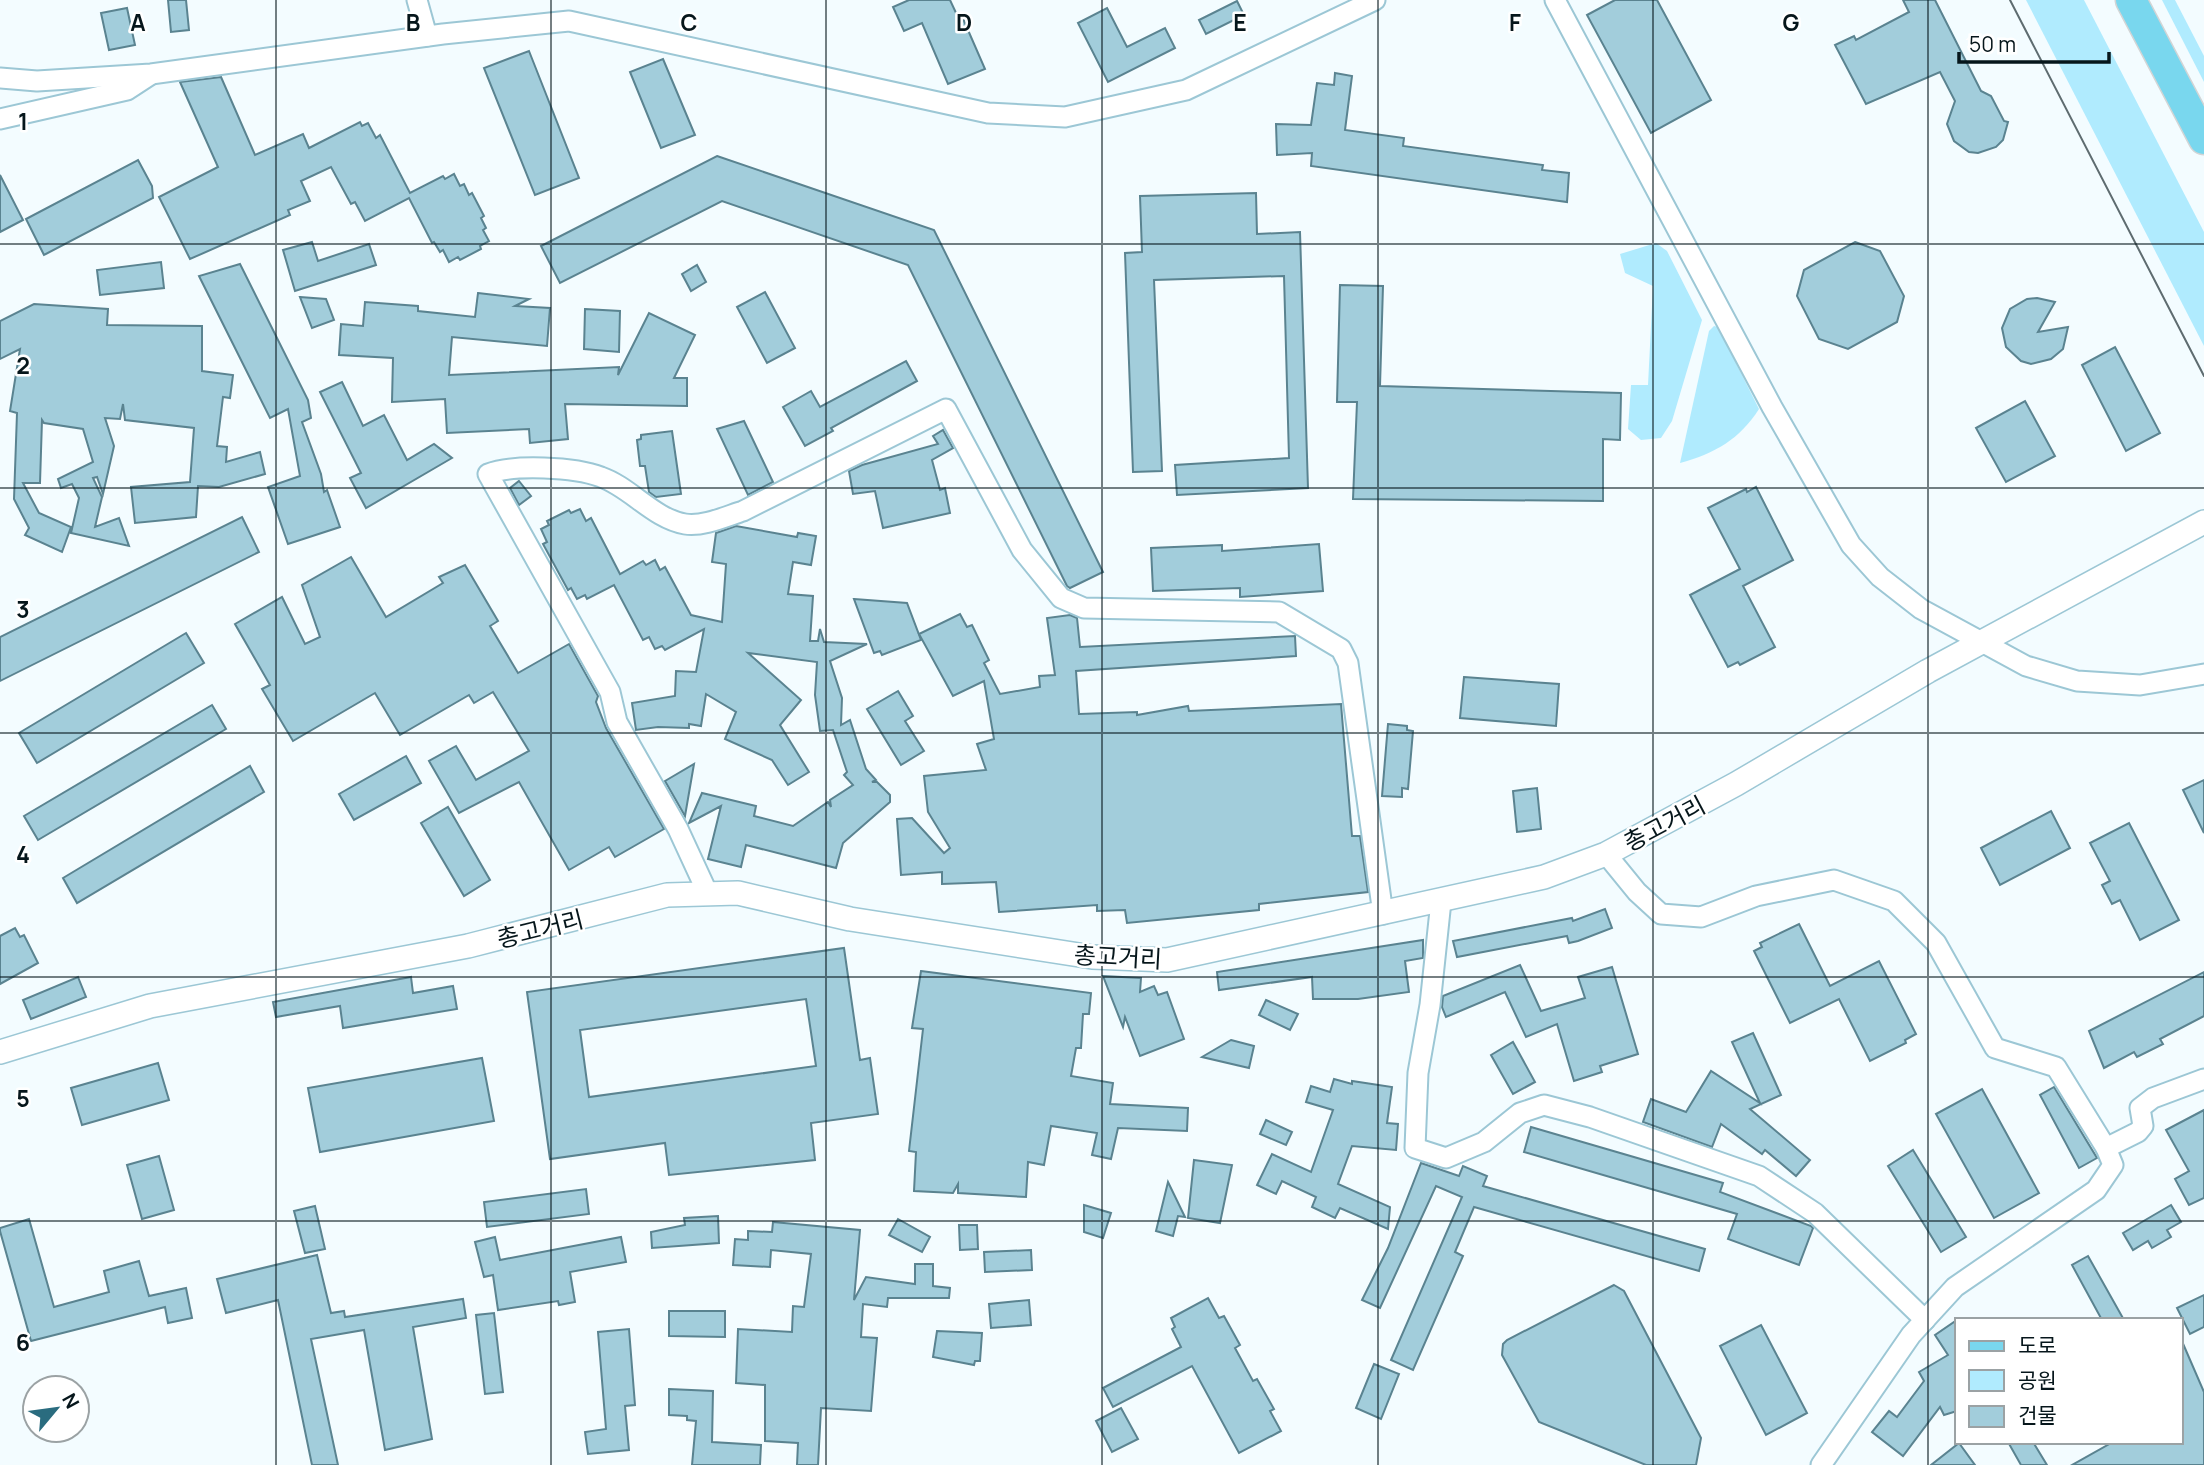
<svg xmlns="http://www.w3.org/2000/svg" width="2204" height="1465" font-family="Manrope,'Noto Sans KR',sans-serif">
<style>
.green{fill:#b0ebfe}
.building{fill:#a2cddb;stroke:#5a8390;stroke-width:2;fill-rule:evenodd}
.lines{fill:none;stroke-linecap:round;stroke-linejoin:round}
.minor-casing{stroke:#9cc7d5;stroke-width:23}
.tertiary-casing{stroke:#9cc7d5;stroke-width:26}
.primary-casing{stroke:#d2d5d6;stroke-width:33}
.minor{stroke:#fff;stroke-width:19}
.tertiary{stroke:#fff;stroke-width:23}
.primary{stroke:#79d7ee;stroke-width:30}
.tram{stroke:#5e6c70;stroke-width:2}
.grid{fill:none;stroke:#06161b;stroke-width:2;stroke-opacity:0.55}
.labels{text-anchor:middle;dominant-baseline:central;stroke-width:5;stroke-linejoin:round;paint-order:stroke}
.street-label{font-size:24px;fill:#06161b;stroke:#fff}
.grid-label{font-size:23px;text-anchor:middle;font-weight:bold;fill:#06161b;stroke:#fff;stroke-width:5;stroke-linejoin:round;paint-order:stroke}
</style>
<rect width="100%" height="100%" fill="#f3fcff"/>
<!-- green -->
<g class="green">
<polygon points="2026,0 2084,0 2204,232 2204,346"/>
<polygon points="2162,0 2175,0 2204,56 2204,82"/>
<polygon points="1656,243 1667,251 1702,320 1672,421 1661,438 1641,440 1628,429 1631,385 1648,385 1653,286 1625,273 1620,254"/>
<path d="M1714,326L1718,327L1759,409C1740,439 1714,454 1680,463L1709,331Z"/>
</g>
<!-- building -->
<g class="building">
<polygon points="168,0 186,0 189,30 171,32"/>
<polygon points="909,0 950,0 957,15 961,14 985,69 948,84 922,23 904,31 893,7"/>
<polygon points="1615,0 1657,0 1711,100 1651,133 1587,15"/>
<polygon points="1903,0 1935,0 1981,91 1991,96 2004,121 2008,122 2003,140 1996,147 1978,153 1969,152 1954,141 1947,124 1955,101 1940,72 1866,104 1835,45 1854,36 1856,40 1909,12"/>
<polygon points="1237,1 1244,15 1206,34 1199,20"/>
<polygon points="127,8 135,45 109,50 101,13"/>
<polygon points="1107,8 1127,47 1165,28 1175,48 1108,82 1078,23"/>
<polygon points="529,51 579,178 535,195 484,68"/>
<polygon points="663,59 695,135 661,148 630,72"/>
<polygon points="1335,73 1352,76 1345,130 1404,138 1403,146 1543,165 1542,170 1569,173 1567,202 1311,166 1312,153 1277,155 1276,124 1311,125 1317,83 1334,85"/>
<polygon points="221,77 255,155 303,134 309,148 360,122 362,126 368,123 376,138 380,135 410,193 443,176 445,179 454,174 460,186 464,184 469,195 472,193 484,216 481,218 486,228 483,230 489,241 480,246 481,249 460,260 458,257 449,262 443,250 440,252 434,242 432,243 409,198 365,221 355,202 351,204 331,167 301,181 310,201 288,210 290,215 190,259 159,197 218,167 180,82"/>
<polygon points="717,156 934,230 1103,572 1070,588 1067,586 908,265 722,201 560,283 541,246"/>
<polygon points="138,160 152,186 153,198 44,255 26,219"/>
<polygon points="0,175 23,220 0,232"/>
<polygon points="1256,193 1257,234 1300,232 1308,488 1177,495 1175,465 1289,458 1284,276 1154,280 1162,471 1133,472 1125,253 1142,252 1140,196"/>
<polygon points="312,242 318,261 369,244 376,265 295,291 283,250"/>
<polygon points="1855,242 1880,251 1904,296 1897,322 1848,349 1819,339 1797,296 1804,270"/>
<polygon points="161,262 164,288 100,295 97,270"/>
<polygon points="240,264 308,400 311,418 302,422 321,474 324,492 327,490 340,527 288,544 268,487 300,476 288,409 270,418 199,276"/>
<polygon points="697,265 706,282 691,291 682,274"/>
<polygon points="1340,285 1383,286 1380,386 1621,393 1620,440 1603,439 1603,501 1353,499 1357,402 1337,402"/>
<polygon points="765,292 795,348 767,363 737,307"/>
<polygon points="478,293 529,299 515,306 550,308 547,346 452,337 449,375 619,367 618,375 649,313 695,335 674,378 687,378 687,406 565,404 568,439 530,443 529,429 447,433 445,399 392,402 393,358 339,355 341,324 363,326 365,302 418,306 418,311 475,317"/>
<polygon points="300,297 326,299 334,320 312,328"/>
<polygon points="2037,298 2055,302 2038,332 2068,327 2063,349 2051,359 2031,364 2021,361 2006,347 2002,328 2010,309 2027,299"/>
<polygon points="34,304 108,309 107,325 202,326 202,371 233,375 230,398 223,397 217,446 227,447 226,462 260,452 265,474 219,487 198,486 196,517 135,523 131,487 190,482 194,428 125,420 123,404 120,419 105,418 114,446 103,494 97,477 93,478 102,497 95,527 119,518 129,546 71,533 79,498 72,484 61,488 58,479 93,462 83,429 44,423 42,420 40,483 23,483 39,513 71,527 62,552 25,535 29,528 14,499 17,413 10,411 20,349 0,359 0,321"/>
<polygon points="585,309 620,311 619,352 584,349"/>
<polygon points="2115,347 2160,433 2126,451 2082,365"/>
<polygon points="906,361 917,381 831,428 833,431 805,446 783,407 811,391 820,407"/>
<polygon points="342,382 363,426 384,415 407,460 434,444 452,458 366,508 350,478 361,473 320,392"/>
<polygon points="2025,401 2055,456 2006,482 1976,428"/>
<polygon points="744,421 773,482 748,495 717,429"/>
<polygon points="943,430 953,448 932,460 940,490 945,488 950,513 883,528 875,491 853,494 849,471 862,465 938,444 933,436"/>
<polygon points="672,431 681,494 656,497 649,492 645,466 640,466 637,440 641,439 641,435"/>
<polygon points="519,481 531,496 519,505 510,488"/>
<polygon points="1756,487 1793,560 1743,586 1775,647 1740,665 1738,662 1728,667 1690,595 1740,569 1708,508 1746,489 1747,492"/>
<polygon points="580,509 586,521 591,518 620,574 643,561 646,565 655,560 660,570 665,567 691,615 722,622 726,564 712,562 716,533 736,526 797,537 798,533 816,536 811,565 793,562 788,594 813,596 810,641 818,641 820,629 824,642 867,644 830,661 842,698 841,725 850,720 866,769 876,780 872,782 877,782 890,795 890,802 843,843 836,868 746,845 741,867 708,859 721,806 689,823 702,793 756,806 754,816 793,826 828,802 831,807 830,800 853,785 844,775 847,772 833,730 820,731 815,695 817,662 748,653 801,700 780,725 809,772 788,785 772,760 725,739 736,712 706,694 701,726 689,724 689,728 658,727 636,730 632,703 675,696 676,671 696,672 704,629 665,650 662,646 655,649 649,637 643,640 614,585 587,599 585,595 577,599 571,588 568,590 543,544 547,542 541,529 549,525 547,521 569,510 571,513"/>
<polygon points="242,517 259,552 0,681 0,637"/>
<polygon points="1319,544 1323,591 1240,597 1240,588 1153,591 1151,548 1222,545 1222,551"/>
<polygon points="351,557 386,617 443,583 439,577 465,565 498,621 490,626 518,673 569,644 598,696 596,702 606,728 664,829 615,857 609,847 569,870 519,782 459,813 429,761 456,746 476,780 529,751 493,692 474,703 469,695 400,735 375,693 293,741 262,689 270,685 235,624 282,597 305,644 320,637 302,585"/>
<polygon points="854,599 907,603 921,640 882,655 880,651 874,653"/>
<polygon points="960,614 967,627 972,625 989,660 984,663 1000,694 1040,687 1039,676 1055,675 1047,618 1070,615 1077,618 1080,647 1295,636 1296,656 1076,671 1079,714 1137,712 1137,715 1188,706 1189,711 1341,704 1352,836 1360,836 1368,892 1259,904 1259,910 1127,923 1125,910 1097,911 1097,905 999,912 996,882 942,884 942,872 901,875 897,819 912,818 944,853 950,848 928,812 924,776 986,770 977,744 994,739 984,681 953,696 919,634"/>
<polygon points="186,633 204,663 37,763 19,733"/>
<polygon points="1464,677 1559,684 1556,726 1460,718"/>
<polygon points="898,691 913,716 905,721 924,751 901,765 867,709"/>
<polygon points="212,705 226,729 38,840 24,816"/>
<polygon points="1388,724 1407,726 1407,730 1413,731 1408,789 1402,788 1402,797 1382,796"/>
<polygon points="406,756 421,783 354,820 339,794"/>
<polygon points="694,764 685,816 665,781"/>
<polygon points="250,766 264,792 77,903 63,878"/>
<polygon points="2204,780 2204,833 2183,790"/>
<polygon points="1537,788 1541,829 1517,832 1513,791"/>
<polygon points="448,807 490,880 464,896 421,823"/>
<polygon points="2051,811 2070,848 2000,885 1981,848"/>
<polygon points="2129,823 2179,920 2140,940 2120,900 2112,904 2102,885 2110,881 2090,843"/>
<polygon points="1605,909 1612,928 1578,941 1569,943 1567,936 1457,957 1453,941 1572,918 1573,921"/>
<polygon points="1799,924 1830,986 1879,961 1916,1034 1905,1040 1906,1043 1870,1061 1839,999 1790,1023 1754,951 1762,947 1760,943"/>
<polygon points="15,928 20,937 24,935 38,963 0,984 0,936"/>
<polygon points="1423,940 1423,958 1405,961 1409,992 1358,999 1313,999 1312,977 1219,990 1217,972"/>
<path d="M844,948L860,1060L870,1058L878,1114L811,1123L815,1160L669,1175L665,1143L550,1159L527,992ZM806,999L816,1066L589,1097L580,1030Z"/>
<polygon points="1520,965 1541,1011 1585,998 1578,977 1612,967 1638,1054 1600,1066 1602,1072 1574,1081 1557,1024 1526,1037 1505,992 1446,1017 1442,1007 1443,996"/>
<polygon points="921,971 1091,993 1089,1014 1083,1014 1081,1048 1076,1048 1071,1076 1113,1083 1110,1104 1188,1108 1187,1131 1118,1128 1111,1159 1092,1155 1097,1133 1051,1126 1044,1165 1028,1162 1026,1197 958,1193 958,1184 953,1193 914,1191 916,1152 909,1151 923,1029 912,1028"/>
<polygon points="2204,972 2204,1016 2160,1039 2163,1044 2137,1057 2134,1052 2104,1068 2089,1031"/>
<polygon points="1103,976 1141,978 1140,992 1154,986 1158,995 1167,992 1184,1039 1140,1056 1125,1017 1123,1027"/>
<polygon points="78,977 86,997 31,1019 23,1000"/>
<polygon points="411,977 413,993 453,986 457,1009 343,1028 340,1006 276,1017 273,1002"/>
<polygon points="1266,1000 1298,1014 1290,1030 1259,1015"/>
<polygon points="1753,1033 1781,1095 1750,1109 1810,1160 1796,1176 1765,1150 1762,1154 1721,1124 1712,1147 1643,1122 1651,1099 1686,1112 1711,1071 1760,1103 1732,1042"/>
<polygon points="1231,1040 1254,1046 1249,1068 1202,1057"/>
<polygon points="1513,1042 1535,1082 1513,1094 1491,1055"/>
<polygon points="482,1058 494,1121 320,1152 308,1088"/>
<polygon points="158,1063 169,1100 82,1125 71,1088"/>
<polygon points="1334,1079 1352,1084 1352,1081 1392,1087 1387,1123 1398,1124 1396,1150 1352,1146 1338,1184 1390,1207 1388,1229 1340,1208 1335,1218 1312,1207 1316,1197 1282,1181 1276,1194 1257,1185 1272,1154 1311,1172 1333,1110 1306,1102 1311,1086 1330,1092"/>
<polygon points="2054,1087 2097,1158 2079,1168 2040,1095"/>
<polygon points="1982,1089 2039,1193 1994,1218 1936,1114"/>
<polygon points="2204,1110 2204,1198 2189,1205 2175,1179 2189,1171 2166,1130"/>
<polygon points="1266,1120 1292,1132 1286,1145 1260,1134"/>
<polygon points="1531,1127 1723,1183 1720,1192 1811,1226 1813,1228 1799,1265 1728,1239 1737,1214 1524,1152"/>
<polygon points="1913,1150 1966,1237 1941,1252 1888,1166"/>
<polygon points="159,1156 174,1210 142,1219 127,1165"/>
<polygon points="1194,1160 1232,1165 1220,1223 1188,1218"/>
<polygon points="1421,1163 1459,1176 1463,1166 1487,1176 1483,1186 1705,1249 1699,1271 1474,1207 1455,1252 1463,1256 1413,1370 1391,1360 1462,1197 1436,1186 1380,1308 1362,1300 1388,1248"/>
<polygon points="1168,1182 1185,1217 1178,1216 1173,1236 1156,1231"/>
<polygon points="586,1189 589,1214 487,1227 484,1202"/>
<polygon points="1084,1205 1111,1213 1103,1238 1084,1232"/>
<polygon points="2171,1205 2181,1222 2167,1230 2171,1237 2152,1248 2148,1241 2133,1250 2123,1233"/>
<polygon points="315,1206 325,1249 305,1253 294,1211"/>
<polygon points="718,1216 719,1243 652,1248 651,1232 685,1225 684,1218"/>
<polygon points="29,1219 54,1307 109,1292 104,1271 139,1261 149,1296 186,1288 192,1318 168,1323 165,1307 31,1341 0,1231 0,1228"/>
<polygon points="898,1219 930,1237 922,1252 889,1235"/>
<polygon points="773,1222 860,1230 854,1300 866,1277 915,1284 915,1264 933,1264 933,1286 950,1288 949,1298 888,1298 887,1307 863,1304 861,1337 877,1338 871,1411 821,1408 818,1465 797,1465 798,1443 765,1441 765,1385 736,1383 738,1329 792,1332 793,1306 804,1307 811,1254 771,1250 770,1267 733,1265 735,1239 748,1240 748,1231 772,1232"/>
<polygon points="959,1225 977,1225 978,1249 960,1250"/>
<polygon points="495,1237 500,1260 621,1237 626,1262 570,1272 575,1302 559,1305 558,1301 498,1310 493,1275 484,1277 475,1242"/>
<polygon points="1031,1250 1032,1270 985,1272 984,1252"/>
<polygon points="317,1255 331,1313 344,1311 345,1317 463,1299 466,1318 413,1327 432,1439 385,1450 364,1330 311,1339 338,1465 312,1465 278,1300 226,1313 217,1279"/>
<polygon points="2088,1256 2124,1320 2102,1320 2072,1265"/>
<polygon points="1614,1285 1624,1291 1701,1438 1696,1465 1646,1465 1539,1422 1502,1355 1503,1344 1507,1340"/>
<polygon points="2204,1295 2204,1327 2190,1334 2177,1308"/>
<polygon points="1208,1298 1219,1318 1224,1316 1240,1345 1235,1348 1253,1381 1257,1379 1274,1409 1270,1411 1281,1431 1239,1453 1192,1366 1113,1407 1103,1388 1181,1347 1172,1329 1175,1327 1171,1318"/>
<polygon points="1029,1300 1031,1325 991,1328 989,1304"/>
<polygon points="669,1311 725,1311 725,1337 669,1336"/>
<polygon points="494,1313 503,1392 485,1394 476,1315"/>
<polygon points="1957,1320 1957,1411 1944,1415 1940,1407 1903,1456 1872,1432 1889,1411 1897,1417 1924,1381 1919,1372 1948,1355 1935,1335"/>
<polygon points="1761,1325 1807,1413 1766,1435 1720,1346"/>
<polygon points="629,1329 635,1405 625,1406 629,1450 588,1454 585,1432 606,1429 598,1332"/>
<polygon points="937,1331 982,1333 980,1361 975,1361 974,1365 933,1357"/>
<polygon points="2181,1339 2204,1392 2204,1465 2072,1465 2113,1442 2181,1442"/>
<polygon points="1374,1364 1399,1374 1381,1419 1356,1408"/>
<polygon points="669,1389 713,1391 712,1442 761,1445 760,1465 692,1465 696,1421 687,1420 687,1416 669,1415"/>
<polygon points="1121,1408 1138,1439 1112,1452 1096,1421"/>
<polygon points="2008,1442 2033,1442 2047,1465 2021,1465"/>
<polygon points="1959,1443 1975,1465 1931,1465"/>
</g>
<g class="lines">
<defs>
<g id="minor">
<polyline points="417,0 427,36"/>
<polyline points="1555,0 1772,407 1851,545 1880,577 1921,609 2026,666 2077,681 2140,685 2204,674"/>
<polyline points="0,78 37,81 151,74 443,34 569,21 988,113 1065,117 1186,90 1375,0"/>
<polyline points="0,119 127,90 150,75"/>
<polyline points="1606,854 1637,892 1661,914 1701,917 1756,896 1834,880 1894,901 1936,943 1995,1048 2056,1067 2106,1148 2113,1165 2096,1190 1955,1287 1911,1335 1821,1465"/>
<path d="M708,894L678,829L617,722L610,692L488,474C513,464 575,467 601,477C630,487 654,519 685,524C703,527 727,516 743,511L946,409L1022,550L1061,598L1084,608L1279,612L1341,649L1348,663L1383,914"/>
<polyline points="1441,901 1430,1005 1418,1073 1415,1148 1446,1158 1484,1142 1520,1113 1544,1105 1590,1117 1759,1176 1815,1213 1925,1320"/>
<polyline points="2106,1148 2138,1132 2143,1126 2140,1108 2153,1098 2204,1079"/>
</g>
<polyline id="tertiary" points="0,1052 150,1006 468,946 667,895 738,893 850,919 1092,957 1167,960 1544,877 1606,854 1736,784 1928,671 2204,522"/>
<polyline id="primary" points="2131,0 2204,139"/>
</defs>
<!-- minor casing -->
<use href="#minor" class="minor-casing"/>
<!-- tertiary casing -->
<use href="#tertiary" class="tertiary-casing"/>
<!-- primary casing -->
<use href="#primary" class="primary-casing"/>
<!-- minor -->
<use href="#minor" class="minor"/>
<!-- tertiary -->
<use href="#tertiary" class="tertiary"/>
<!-- primary -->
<use href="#primary" class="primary"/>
<!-- tram -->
<polyline class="tram" points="2010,0 2204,376"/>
</g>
<!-- grid -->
<path class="grid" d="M276,0V1465M551,0V1465M826,0V1465M1102,0V1465M1378,0V1465M1653,0V1465M1928,0V1465M0,244H2204M0,488H2204M0,733H2204M0,977H2204M0,1221H2204"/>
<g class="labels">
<!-- street labels -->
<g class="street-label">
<text transform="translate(1664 823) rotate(-28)">총고거리</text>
<text transform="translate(540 928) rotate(-14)">총고거리</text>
<text transform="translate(1118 956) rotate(3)">총고거리</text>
</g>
</g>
<g class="grid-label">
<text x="138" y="31">A</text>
<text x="413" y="31">B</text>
<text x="689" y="31">C</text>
<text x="964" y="31">D</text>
<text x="1240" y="31">E</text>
<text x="1515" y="31">F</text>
<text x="1791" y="31">G</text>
<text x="23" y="130">1</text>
<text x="23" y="374">2</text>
<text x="23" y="618">3</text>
<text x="23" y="863">4</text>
<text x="23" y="1107">5</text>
<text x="23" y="1351">6</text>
</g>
<!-- legend -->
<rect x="1955" y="1318" width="228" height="126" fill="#ffffff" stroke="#9ba2a4" stroke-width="2"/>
<rect x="1969" y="1341" width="35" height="10" fill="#79d7ee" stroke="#9ba2a4" stroke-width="2"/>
<text x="2018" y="1353" font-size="21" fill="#06161b">도로</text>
<rect x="1969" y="1370" width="35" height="21" fill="#b0ebfe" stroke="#9ba2a4" stroke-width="2"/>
<text x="2018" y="1388" font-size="21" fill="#06161b">공원</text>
<rect x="1969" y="1406" width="35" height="21" fill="#a2cddb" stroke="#9ba2a4" stroke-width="2"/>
<text x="2018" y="1423" font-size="21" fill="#06161b">건물</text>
<!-- north arrow -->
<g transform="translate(56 1409) rotate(61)"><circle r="33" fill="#ffffff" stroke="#9ba2a4" stroke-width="2"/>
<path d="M0-5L12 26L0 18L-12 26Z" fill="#2a6c7f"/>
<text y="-10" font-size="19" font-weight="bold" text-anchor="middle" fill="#06161b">N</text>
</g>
<!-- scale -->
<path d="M1959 52v10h150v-10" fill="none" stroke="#06161b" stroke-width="3.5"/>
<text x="1969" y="52" font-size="21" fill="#06161b" stroke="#ffffff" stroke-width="5" paint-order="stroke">50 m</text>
</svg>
